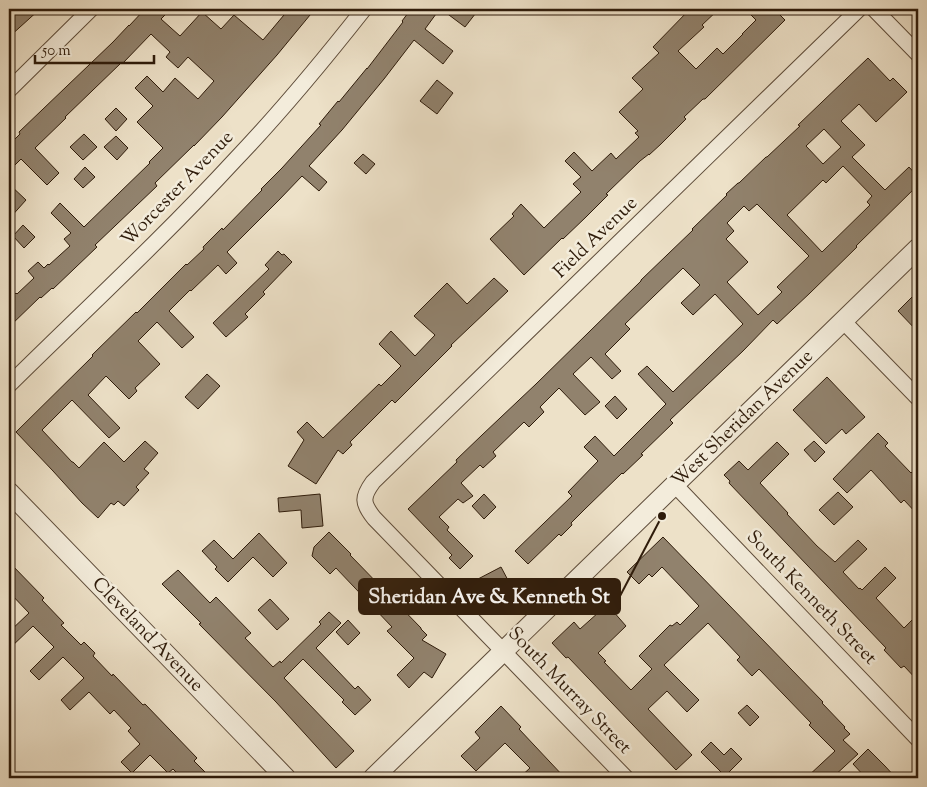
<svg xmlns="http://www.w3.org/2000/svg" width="927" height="787" font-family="'Sorts Mill Goudy',serif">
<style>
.building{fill:#91826d;stroke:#2e1b0a;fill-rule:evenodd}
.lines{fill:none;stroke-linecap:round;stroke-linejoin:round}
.minor-casing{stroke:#5e4c3a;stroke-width:17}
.tertiary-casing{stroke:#5e4c3a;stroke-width:21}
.minor{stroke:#f3ecdb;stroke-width:15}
.tertiary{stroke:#f3ecdb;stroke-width:19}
.labels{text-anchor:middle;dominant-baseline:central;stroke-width:5;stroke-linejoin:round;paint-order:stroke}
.street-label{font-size:19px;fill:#2e1b0a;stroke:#f3ecdb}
.leader{fill:none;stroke:#2e1b0a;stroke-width:2}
.callout-dot{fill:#2e1b0a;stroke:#f3ecdb;stroke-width:2}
.callout{fill:#2e1b0a;stroke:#2e1b0a;stroke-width:2}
.callout-label{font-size:20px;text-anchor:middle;font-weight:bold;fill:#fff}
</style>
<rect width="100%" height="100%" fill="#ede1c8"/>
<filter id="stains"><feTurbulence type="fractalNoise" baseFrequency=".004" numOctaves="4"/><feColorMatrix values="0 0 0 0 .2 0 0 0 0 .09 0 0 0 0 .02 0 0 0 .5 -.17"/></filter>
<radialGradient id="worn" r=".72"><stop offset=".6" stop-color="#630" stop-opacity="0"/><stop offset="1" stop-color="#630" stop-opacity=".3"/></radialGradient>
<!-- building -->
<g class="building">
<polygon points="9,9 40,9 9,37"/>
<polygon points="145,9 171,9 161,19 180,36 202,12 221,29 234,15 263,40 289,9 315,9 277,55 222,117 194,146 194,145 155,183 157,186 95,245 97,247 53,289 52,288 41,298 40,297 9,327 9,299 16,293 17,294 34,278 28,271 38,262 44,268 48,264 49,265 70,246 64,239 71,233 51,213 60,203 84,227 150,163 149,162 163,148 137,122 153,106 135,88 147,76 163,92 175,78 198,99 214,81 188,57 178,68 166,57 170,52 151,34 122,64 121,63 65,117 66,118 35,148 59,173 47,185 21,159 9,171 9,145 20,134 19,132 113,42 129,25 129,26"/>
<polygon points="411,9 429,9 436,14 425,29 453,51 443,64 414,40 384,79 342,130 309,166 327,182 319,191 302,176 279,200 227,252 237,263 226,274 218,265 191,291 190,290 169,311 194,337 182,348 157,322 138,341 160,364 135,388 137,391 129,399 106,376 88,395 120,428 109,438 72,400 42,430 72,462 73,462 79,468 104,442 124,462 145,441 158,453 144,469 149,473 136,487 139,490 124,506 118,501 114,505 111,503 98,518 82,503 53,471 16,432 93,356 92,355 136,312 137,313 186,264 187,265 204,249 203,247 222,228 223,230 262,190 261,189 282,168 321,125 319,124 338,101 339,102 367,68 367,69 403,22 402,21"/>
<polygon points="441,9 479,9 465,27"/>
<polygon points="690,9 719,9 702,25 704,27 678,51 696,69 717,48 723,54 743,34 742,34 756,20 751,15 758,9 774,9 785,20 705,99 703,99 684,117 686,119 661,144 649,155 649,154 640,161 606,194 608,195 586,217 563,239 562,238 524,275 490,239 514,216 512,214 521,204 544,228 581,192 573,184 581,177 565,161 574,152 592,171 611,153 616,159 639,137 635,133 638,131 619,112 643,89 632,78 659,53 653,47"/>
<path d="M868,58L890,81L893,78L907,92L876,122L859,104L841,121L865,145L852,157L885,190L909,167L918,177V185L856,246L857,247L810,293L777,324L773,320L743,351L670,420L673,423L641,454L643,455L623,474L622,473L585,509L571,523L572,525L561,536L559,534L528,564L515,551L572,496L568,492L598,461L584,447L595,436L614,456L666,404L638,374L647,366L673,392L743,324L715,294L693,315L681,303L700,285L683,268L625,324L630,329L605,354L621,371L612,379L591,357L573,374L600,402L585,415L559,388L540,407L544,412L529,427L524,422L493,452L496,456L483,468L480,465L461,483L473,496L463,503L458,499L439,517L449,527L447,530L473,556L460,569L449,558L452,555L408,509L457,462L456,460L482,435L536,384L641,281V280L693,230L692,229L727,195L726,194L738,183H739L766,157H767L800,126L798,125ZM824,129L841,147L823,164L806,146ZM843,166L872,196L867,202L870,205L822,252L787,215L823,180L826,183ZM757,204L809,256L777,287L782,292L758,315L727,282L748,262L726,239L734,231L727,223L744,206L749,211Z"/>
<polygon points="437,80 453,93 437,114 420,101"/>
<polygon points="116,108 127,119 116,131 105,119"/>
<polygon points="84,134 97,147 83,160 70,147"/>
<polygon points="116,136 128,148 117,160 104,147"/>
<polygon points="363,154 375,164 366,174 354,163"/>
<polygon points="85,167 95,177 83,188 74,179"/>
<polygon points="9,184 26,200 9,219"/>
<polygon points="23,225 35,237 24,248 13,236"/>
<polygon points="278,251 282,255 284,254 292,262 263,292 265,294 245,314 248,317 226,337 213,323 269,269 265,265"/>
<polygon points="494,278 508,291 451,345 452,346 395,403 392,400 350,442 352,445 343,454 338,450 316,484 288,466 304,440 297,432 307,422 323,438 379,384 381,386 401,366 379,344 391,331 415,356 435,335 414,316 447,283 467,304"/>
<polygon points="918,291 918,332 898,311"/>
<polygon points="207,374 220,386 198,409 185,397"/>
<polygon points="827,377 865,417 846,434 842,429 826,444 793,410"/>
<polygon points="615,396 627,409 617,419 605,406"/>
<polygon points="878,433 888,443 885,446 911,473 918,466 918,515 904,500 901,503 871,470 847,493 833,479"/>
<polygon points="814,441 825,452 815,462 804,450"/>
<polygon points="777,442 789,454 760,483 788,513 787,514 817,546 835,562 858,540 867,549 843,572 859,589 860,588 862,590 885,567 896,578 876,598 904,628 918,614 918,681 904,666 901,668 884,650 886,648 729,483 730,481 724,475 739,461 748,470"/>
<polygon points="838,492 853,507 834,525 819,510"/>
<polygon points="320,494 323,526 302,528 301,510 279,512 278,498"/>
<polygon points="484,494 496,507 484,519 472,506"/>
<polygon points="329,532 351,554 350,555 421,628 421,629 427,635 422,640 446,654 432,678 424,672 409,688 397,675 414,658 387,631 392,627 336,568 330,574 312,556 314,547"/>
<polygon points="259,533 287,563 273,577 253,557 228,582 215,569 217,567 202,551 214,540 233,559"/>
<polygon points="663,537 823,702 822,703 845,727 844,728 850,734 843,740 858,754 832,778 806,778 835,751 809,725 811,723 759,669 752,676 737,660 740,657 708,623 664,665 699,700 687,712 667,691 648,709 692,755 676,770 568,657 566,658 552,643 574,622 580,629 599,612 594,606 603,597 614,608 612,610 626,626 598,653 606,661 604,662 631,690 652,669 639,656 670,625 672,626 677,622 680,625 699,606 662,567 652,577 649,574 639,584 627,572"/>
<polygon points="9,562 44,598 42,600 64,623 61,625 81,645 84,642 95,653 93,656 112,676 113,674 143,705 145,704 197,758 194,761 211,778 182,778 173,769 168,773 150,755 132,773 121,762 140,744 128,731 131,728 114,710 110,714 89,692 70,710 61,700 84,678 63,657 39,680 30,671 54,647 33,626 9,649 9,632 29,613 9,592"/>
<polygon points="501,567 510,584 487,596 478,579"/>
<polygon points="178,570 210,603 216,597 251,633 245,638 273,667 280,661 281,663 321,624 319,622 329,612 341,623 316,648 355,689 358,686 371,700 355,715 342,702 344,700 303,659 284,678 354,751 336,768 276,702 199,624 201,623 162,584"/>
<polygon points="270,599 289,619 277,630 258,610"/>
<polygon points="348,620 360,633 348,645 336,632"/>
<polygon points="747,705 759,717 750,726 738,713"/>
<polygon points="501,706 521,727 519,729 565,778 519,778 530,768 505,743 476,771 461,756 480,738 475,732"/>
<polygon points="711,742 724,755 731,748 742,759 725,776 701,752"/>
<polygon points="868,749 885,766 896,778 866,778 853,764"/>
</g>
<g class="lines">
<defs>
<g id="minor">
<polyline points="874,9 918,54"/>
<polyline points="9,90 91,9"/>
<polyline points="843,321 918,398"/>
<path d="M9,385C84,311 162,239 234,161C280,113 323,61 364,9"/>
<polyline points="675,485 918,739"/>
<path d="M626,778L374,518C362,503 362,497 373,482L859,9"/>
</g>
<g id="tertiary">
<polyline points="9,492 286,778"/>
<polyline points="373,778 918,248"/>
</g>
</defs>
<!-- minor casing -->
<use href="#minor" class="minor-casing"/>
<!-- tertiary casing -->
<use href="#tertiary" class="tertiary-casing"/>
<!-- minor -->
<use href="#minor" class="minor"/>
<!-- tertiary -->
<use href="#tertiary" class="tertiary"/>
</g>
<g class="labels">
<!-- street labels -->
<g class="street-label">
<text transform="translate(178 189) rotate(-46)">Worcester Avenue</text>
<text transform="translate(596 238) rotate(-44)">Field Avenue</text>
<text transform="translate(743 419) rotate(-44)">West Sheridan Avenue</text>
<text transform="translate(811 598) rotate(46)">South Kenneth Street</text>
<text transform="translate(147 635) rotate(46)">Cleveland Avenue</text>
<text transform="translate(569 691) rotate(46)">South Murray Street</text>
</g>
</g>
<!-- callouts -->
<path class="leader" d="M662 516L620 596"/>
<circle class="callout-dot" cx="662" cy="516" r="5"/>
<rect class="callout" x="359" y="579" width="261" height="35" rx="5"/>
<g class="callout-label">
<text x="489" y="603">Sheridan Ave &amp; Kenneth St</text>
</g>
<!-- margin -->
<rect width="927" height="787" fill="none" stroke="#ede1c8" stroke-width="30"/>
<rect x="10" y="10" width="907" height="767" fill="none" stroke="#2e1b0a" stroke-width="2.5"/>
<rect x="15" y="15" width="897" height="757" fill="none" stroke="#2e1b0a"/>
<!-- scale -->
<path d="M35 55v8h119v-8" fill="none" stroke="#2e1b0a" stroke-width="2.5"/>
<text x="42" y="55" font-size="15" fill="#2e1b0a" stroke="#f3ecdb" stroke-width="4" paint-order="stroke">50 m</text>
<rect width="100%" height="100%" filter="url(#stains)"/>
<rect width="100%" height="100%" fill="url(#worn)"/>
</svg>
